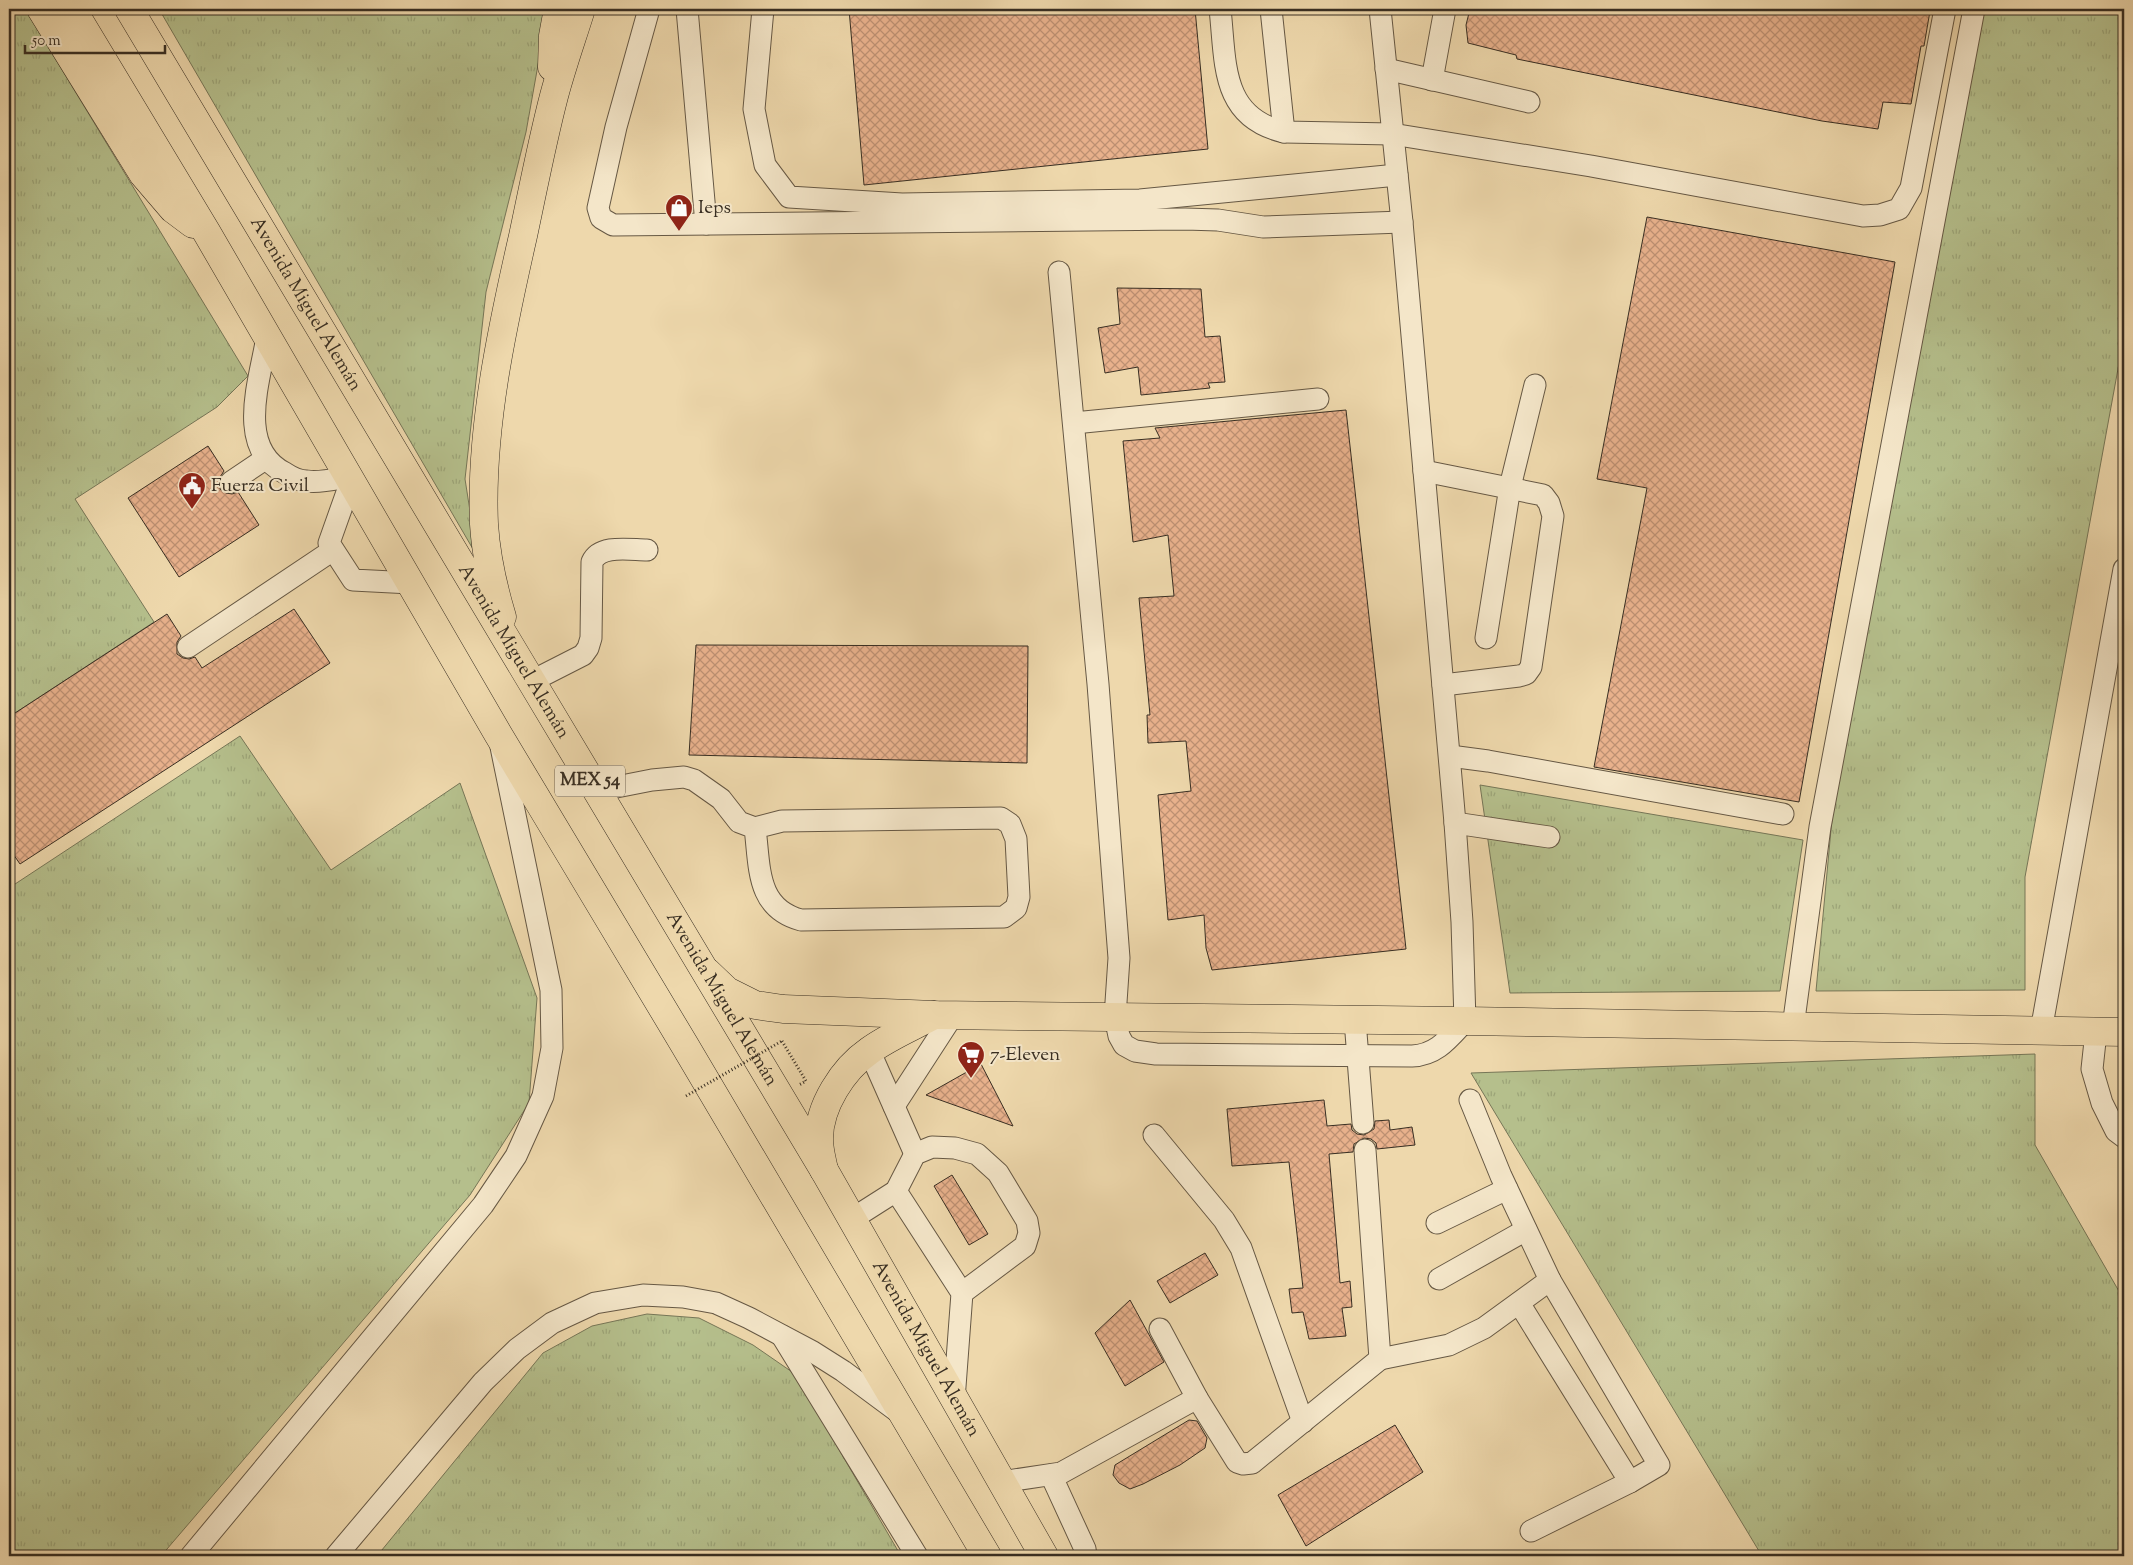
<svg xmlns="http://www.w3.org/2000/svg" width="2133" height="1565" font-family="'Sorts Mill Goudy',serif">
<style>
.grass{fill:url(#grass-tufts);stroke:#767657}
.building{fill:url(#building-cross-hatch);stroke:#382e22}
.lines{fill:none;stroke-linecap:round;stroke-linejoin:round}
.minor-casing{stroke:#665844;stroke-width:23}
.major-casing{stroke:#382e22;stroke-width:29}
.highway-casing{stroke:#382e22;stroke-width:29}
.path{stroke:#382e22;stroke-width:3;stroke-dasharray:1 2.5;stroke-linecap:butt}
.minor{stroke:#f4e6c9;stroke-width:21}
.major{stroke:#eed8ac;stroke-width:28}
.highway{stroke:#eed8ac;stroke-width:28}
.path-bridge{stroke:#382e22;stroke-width:3;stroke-dasharray:1 2.5;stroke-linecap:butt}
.labels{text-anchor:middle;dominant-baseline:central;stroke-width:4;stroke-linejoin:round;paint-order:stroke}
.shield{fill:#f4e6c9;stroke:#706554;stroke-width:1}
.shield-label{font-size:18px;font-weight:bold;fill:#382e22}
.poi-label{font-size:19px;fill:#382e22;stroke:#f4e6c9;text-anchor:start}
.street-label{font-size:19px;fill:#382e22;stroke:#f4e6c9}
</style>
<defs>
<pattern id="grass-tufts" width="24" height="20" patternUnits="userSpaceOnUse" patternTransform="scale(1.25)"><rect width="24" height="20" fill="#b5bf8c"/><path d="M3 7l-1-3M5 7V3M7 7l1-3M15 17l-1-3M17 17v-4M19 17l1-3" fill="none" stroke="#9ca478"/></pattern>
<pattern id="building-cross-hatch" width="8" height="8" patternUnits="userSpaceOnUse" patternTransform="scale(1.25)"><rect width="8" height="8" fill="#e8b18c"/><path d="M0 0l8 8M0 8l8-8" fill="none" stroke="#bd9072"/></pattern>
</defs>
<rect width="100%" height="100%" fill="#eed8ac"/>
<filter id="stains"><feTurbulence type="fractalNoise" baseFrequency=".004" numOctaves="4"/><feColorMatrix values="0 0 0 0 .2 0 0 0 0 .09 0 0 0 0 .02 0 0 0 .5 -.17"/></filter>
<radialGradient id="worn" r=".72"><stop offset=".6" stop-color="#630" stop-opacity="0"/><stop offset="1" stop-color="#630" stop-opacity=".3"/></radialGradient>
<!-- grass -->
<g class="grass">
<polygon points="9,9 25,9 248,376 217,407 75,499 154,622 9,717"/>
<polygon points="159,9 548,9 526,132 486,292 465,479 477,556"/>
<polygon points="1982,9 2124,9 2124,336 2025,877 2025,990 1816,991 1832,819"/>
<polygon points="240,736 331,870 460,783 537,998 529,1103 470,1195 161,1556 9,1556 9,888"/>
<polygon points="1480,785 1803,840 1780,991 1510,993"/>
<polygon points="2035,1054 2035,1145 2124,1300 2124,1556 1762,1556 1471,1073"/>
<polygon points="647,1314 699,1318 753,1345 795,1374 901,1556 377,1556 543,1353 592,1326"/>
</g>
<!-- building -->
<g class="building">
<polygon points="849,9 1195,9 1208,149 864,185"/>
<polygon points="1470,9 1921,9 1930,11 1924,46 1921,46 1911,104 1883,102 1878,129 1822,121 1517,59 1516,55 1468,43 1466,25"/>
<polygon points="1647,217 1895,262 1799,802 1594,767 1647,488 1597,479"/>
<polygon points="1117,288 1201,289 1205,337 1220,336 1225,382 1208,383 1210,388 1141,395 1138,367 1105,373 1098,328 1120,324"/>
<polygon points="1346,410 1406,949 1212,970 1206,948 1204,915 1168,920 1158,795 1191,791 1186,741 1148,743 1147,715 1150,715 1139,598 1174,596 1168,535 1133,542 1123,441 1160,438 1155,428"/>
<polygon points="208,446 224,471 220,477 220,489 226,493 232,494 238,492 259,525 179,577 128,498"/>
<polygon points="294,609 330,663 20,864 9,848 9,717 167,614 181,636 177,642 177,654 183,658 189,659 195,657 202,668"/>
<polygon points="696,645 1028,646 1027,763 689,755"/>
<polygon points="981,1064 1013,1126 926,1095"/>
<polygon points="1324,1100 1327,1126 1351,1124 1352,1130 1357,1134 1364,1135 1374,1129 1375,1121 1389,1120 1390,1130 1412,1127 1415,1145 1377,1149 1376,1143 1371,1139 1364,1138 1354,1144 1353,1152 1329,1154 1340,1283 1350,1281 1352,1307 1342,1308 1346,1336 1309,1339 1303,1312 1292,1313 1289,1289 1303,1288 1289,1162 1232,1166 1227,1109"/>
<polygon points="952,1175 988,1234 969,1245 934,1186"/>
<polygon points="1205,1253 1218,1275 1170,1303 1157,1281"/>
<polygon points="1130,1300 1164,1362 1125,1386 1095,1333"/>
<polygon points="1189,1420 1197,1421 1207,1438 1205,1448 1180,1465 1143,1484 1130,1489 1119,1483 1113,1475 1115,1465"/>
<polygon points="1395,1425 1423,1472 1306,1546 1278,1495"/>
</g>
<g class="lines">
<defs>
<g id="minor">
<polyline points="649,9 616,127 598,208 601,218 613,225 1185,219 1218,220 1263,227 1402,222"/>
<polyline points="687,9 706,224"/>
<polyline points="763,9 754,109 765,165 789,197 902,204 1140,200 1397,175"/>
<path d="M1220,9C1226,62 1220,117 1284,132L1392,134L1591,166L1863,216L1880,215L1899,209L1911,188L1945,9"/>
<polyline points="1271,9 1284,132"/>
<polyline points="1386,69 1529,102"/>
<polyline points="1432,80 1445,9"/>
<path d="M1059,272L1098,684L1119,958L1115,1017L1119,1036L1124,1045L1135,1051L1156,1054L1412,1056C1437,1055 1449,1038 1465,1021L1462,922L1455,823L1402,222L1380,9"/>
<path d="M267,337C260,380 235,448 285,473C291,477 300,481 307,481C320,483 336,479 349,477"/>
<polyline points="1074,423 1318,399"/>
<polyline points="1424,471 1543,495 1549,503 1553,516 1531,667 1526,674 1519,676 1443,685"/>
<polyline points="351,481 329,543 353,580 411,583"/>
<polyline points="231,482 265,459"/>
<polyline points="1486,638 1510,487 1535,385"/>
<polyline points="188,647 333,550"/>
<path d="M530,682L583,655L588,648L591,638L592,562C600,544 630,550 647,550"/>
<polyline points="1450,756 1488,761 1783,814"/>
<path d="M596,791L652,780L684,777L694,780L721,799L739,822L755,828L782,821L1001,818L1010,824L1016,839L1019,897L1016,908L1004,917L801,920C756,908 760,867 755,828"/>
<polyline points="1455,823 1549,837"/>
<polyline points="1355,1020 1363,1123"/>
<polyline points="1793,1027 1820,827 1974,9"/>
<polyline points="2041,1031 2124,569"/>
<polyline points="2096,1032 2092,1069 2102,1103 2116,1131 2124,1137"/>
<polyline points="869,1050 915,1154"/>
<polyline points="894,1106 953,1015"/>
<polyline points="1154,1135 1224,1220 1241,1248 1303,1422"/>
<polyline points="896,1191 962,1293 954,1400"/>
<polyline points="852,1219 896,1191 915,1154 932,1147 955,1148 977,1154 998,1173 1027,1221 1029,1233 1025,1246 962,1293"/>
<polyline points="1437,1223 1507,1189"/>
<polyline points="1439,1279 1526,1230"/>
<polyline points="1519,1303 1630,1482"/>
<polyline points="1160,1329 1197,1398"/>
<polyline points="782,1336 917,1556"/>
<polyline points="1380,1359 1449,1345 1484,1328 1550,1280 1501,1176 1470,1100"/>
<polyline points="1051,1475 1085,1549 1086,1556"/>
<polyline points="1001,1482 1061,1473 1197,1398 1237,1462 1243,1464 1252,1463 1380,1359 1365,1150"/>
<polyline points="1531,1531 1630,1482 1659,1465 1550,1280"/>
<polyline points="191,1556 483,1205 516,1156 543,1096 552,1048 551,990 501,747"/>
<polyline points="336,1556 483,1382 517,1349 552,1323 595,1303 643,1295 683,1297 716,1303 749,1318 813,1352 843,1371 897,1411"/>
</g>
<g id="major">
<polyline points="707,972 727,991 755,1005 783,1009 935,1015 1465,1021 2124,1032"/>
<path d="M824,1170C822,1160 819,1150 819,1139C819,1106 843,1069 869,1051C888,1037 912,1027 934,1015"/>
</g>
<g id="highway">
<polyline points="41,9 143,174 173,209 193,224"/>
<polyline points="72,9 207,233 498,734 684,1044 987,1556"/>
<path id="s1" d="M129,9L824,1170L1044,1556"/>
<polyline points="552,67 553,36 558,9"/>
<path d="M502,617C493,587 486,556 484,524C480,429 502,328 523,236C533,189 542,142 554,96C562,66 572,38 581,9"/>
</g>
</defs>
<!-- minor casing -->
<use href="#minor" class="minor-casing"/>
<!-- major casing -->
<use href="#major" class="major-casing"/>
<!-- highway casing -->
<use href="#highway" class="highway-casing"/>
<!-- path -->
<polyline class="path" points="782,1041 806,1081 799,1085"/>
<!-- minor -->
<use href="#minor" class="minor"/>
<!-- major -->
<use href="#major" class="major"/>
<!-- highway -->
<use href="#highway" class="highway"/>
<!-- path-bridge -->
<polyline class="path-bridge" points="686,1096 782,1041"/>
</g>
<!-- icons -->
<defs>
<symbol id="shop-pin" viewBox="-11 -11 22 30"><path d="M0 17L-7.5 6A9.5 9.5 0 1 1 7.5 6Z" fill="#8f2418" stroke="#f4e6c9"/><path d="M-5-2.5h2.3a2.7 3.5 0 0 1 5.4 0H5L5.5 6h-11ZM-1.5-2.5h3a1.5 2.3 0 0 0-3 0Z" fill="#fff"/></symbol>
<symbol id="civic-pin" viewBox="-11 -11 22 30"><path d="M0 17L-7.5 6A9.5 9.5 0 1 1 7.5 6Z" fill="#8f2418" stroke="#f4e6c9"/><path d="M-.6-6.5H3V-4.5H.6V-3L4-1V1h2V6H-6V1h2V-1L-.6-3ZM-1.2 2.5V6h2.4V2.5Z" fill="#fff"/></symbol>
<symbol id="supermarket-pin" viewBox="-11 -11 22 30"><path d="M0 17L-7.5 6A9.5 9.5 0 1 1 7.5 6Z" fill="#8f2418" stroke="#f4e6c9"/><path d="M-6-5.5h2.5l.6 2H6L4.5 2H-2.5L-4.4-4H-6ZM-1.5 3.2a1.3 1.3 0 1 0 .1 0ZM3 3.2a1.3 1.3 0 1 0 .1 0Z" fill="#fff"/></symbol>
</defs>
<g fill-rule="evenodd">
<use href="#shop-pin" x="663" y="192" width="32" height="43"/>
<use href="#civic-pin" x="176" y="470" width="32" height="43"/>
<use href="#supermarket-pin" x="955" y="1039" width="32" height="43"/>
</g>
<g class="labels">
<!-- shield labels -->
<rect class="shield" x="555" y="765.5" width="70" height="31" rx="4"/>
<g class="shield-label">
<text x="590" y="781">MEX 54</text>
</g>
<!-- poi labels -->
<g class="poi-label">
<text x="698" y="208">Ieps</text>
<text x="211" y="486">Fuerza Civil</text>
<text x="990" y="1055">7-Eleven</text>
</g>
<!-- street labels -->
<g class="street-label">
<text stroke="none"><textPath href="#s1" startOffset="344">Avenida Miguel Alemán</textPath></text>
<text stroke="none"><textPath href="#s1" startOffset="749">Avenida Miguel Alemán</textPath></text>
<text stroke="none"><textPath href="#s1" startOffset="1154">Avenida Miguel Alemán</textPath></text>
<text stroke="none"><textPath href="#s1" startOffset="1559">Avenida Miguel Alemán</textPath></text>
</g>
</g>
<!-- margin -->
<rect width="2133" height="1565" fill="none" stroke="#eed8ac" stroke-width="30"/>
<rect x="10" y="10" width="2113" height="1545" fill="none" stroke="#382e22" stroke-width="2.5"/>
<rect x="15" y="15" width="2103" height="1535" fill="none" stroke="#382e22"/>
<!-- scale -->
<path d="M25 45v8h140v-8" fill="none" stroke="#382e22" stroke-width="2.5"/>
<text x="32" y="45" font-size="15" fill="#382e22" stroke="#f4e6c9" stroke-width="4" paint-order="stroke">50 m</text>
<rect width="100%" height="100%" filter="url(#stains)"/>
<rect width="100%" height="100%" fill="url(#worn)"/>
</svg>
